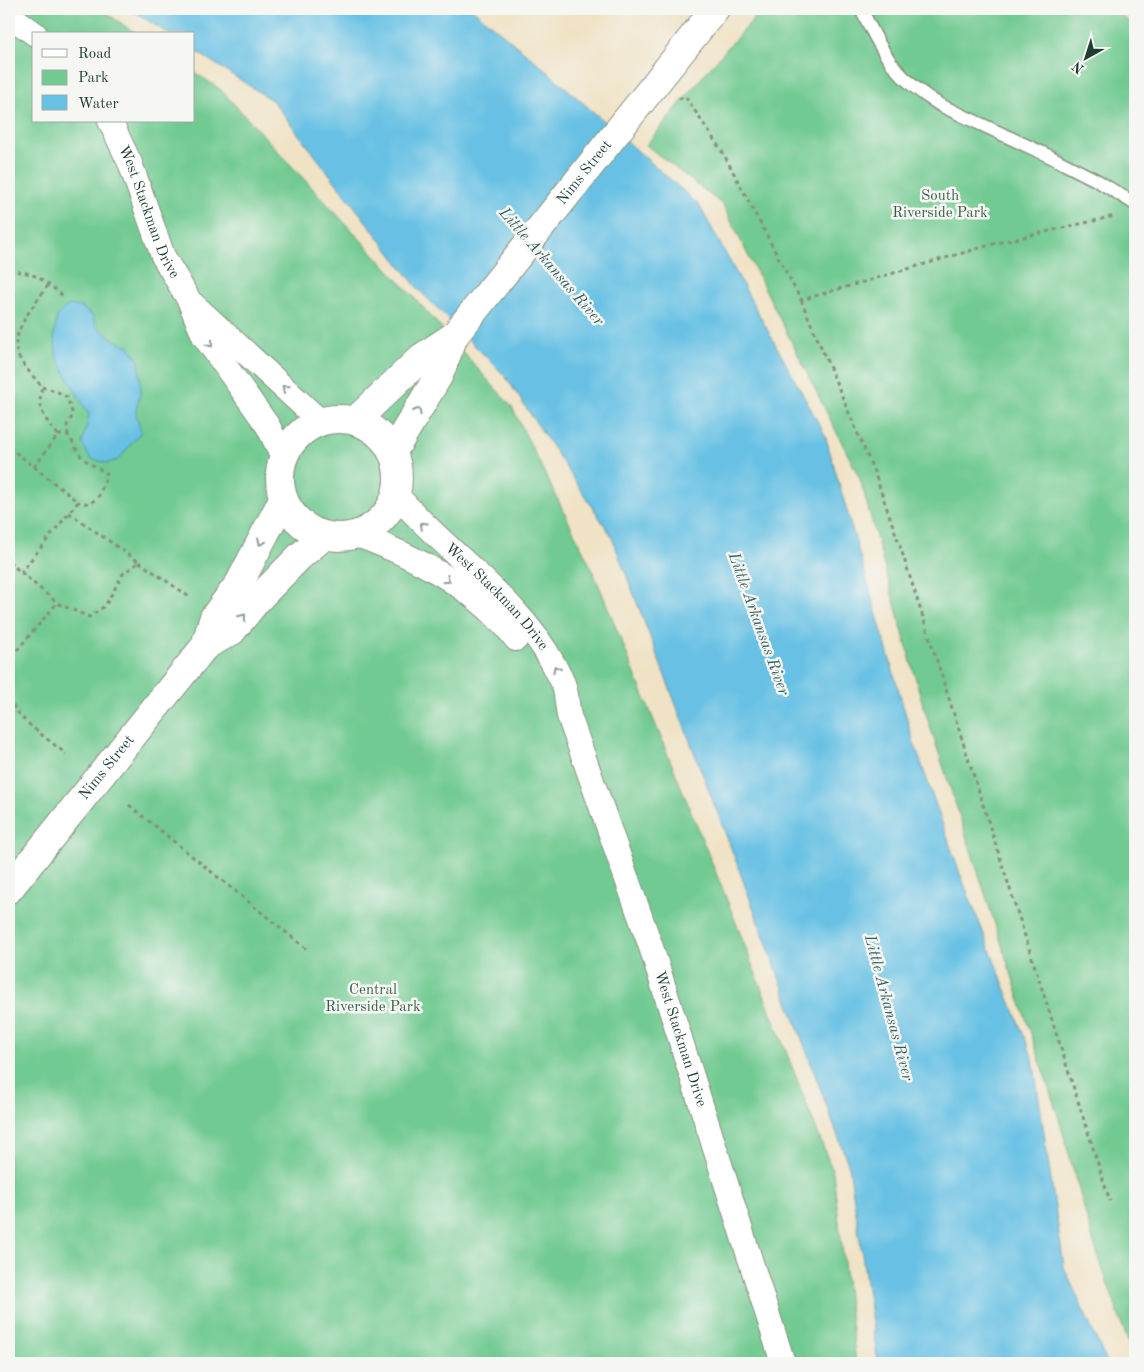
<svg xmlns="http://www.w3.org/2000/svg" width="1144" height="1372" font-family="'Old Standard TT',serif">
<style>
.green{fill:#71ca91;stroke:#488462}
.water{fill:#67c1e4;stroke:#437f8c}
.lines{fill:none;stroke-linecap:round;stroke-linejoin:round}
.service-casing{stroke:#88907c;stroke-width:15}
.minor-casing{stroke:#88907c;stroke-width:26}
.tertiary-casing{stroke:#88907c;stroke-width:30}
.path{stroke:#88907c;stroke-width:3;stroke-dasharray:4 4;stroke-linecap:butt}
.service{stroke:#fff;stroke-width:12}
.minor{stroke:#fff;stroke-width:24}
.tertiary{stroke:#fff;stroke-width:28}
.oneway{stroke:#8f9e9a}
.labels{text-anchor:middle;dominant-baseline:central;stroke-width:5;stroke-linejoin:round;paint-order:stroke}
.street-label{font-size:15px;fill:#1f3d34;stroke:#f6f6f2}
.park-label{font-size:15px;fill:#34604b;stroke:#f6f6f2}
.water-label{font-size:16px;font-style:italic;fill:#315e60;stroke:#f6f6f2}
</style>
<rect width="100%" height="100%" fill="#f6f6f2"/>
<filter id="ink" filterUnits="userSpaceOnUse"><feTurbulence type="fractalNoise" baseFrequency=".02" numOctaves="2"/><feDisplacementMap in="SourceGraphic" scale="10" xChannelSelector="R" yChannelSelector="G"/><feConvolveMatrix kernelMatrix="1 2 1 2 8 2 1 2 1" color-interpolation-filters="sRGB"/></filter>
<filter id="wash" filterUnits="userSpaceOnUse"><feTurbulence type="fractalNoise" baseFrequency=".0096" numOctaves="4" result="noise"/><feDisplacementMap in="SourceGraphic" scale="20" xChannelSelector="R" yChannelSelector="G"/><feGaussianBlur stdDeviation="1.12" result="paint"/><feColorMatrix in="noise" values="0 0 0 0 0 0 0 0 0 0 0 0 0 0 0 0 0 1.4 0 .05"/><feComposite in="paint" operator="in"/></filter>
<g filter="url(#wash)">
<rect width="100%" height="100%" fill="#f0e2c5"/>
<!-- green -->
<g class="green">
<polygon points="9,9 100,9 137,34 34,34 34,121 194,121 194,72 220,89 411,294 512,407 593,571 729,905 833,1172 856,1363 22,1363 9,1358"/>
<polygon points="762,9 1113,9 1135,26 1135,1362 1094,1244 1059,1119 923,705 860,479 723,205 646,145 708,70"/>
</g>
<!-- water -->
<g class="water">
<polygon points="130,9 472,9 540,65 699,205 825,435 913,740 959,871 1033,1059 1064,1267 1107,1363 878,1363 849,1166 734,856 611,535 505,376 419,290 273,101 194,50 194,34 169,34"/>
<polygon points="68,305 81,307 93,316 97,327 116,341 129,346 139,361 141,390 136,412 141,432 118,460 108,463 91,459 82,444 89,415 57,358 54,337 57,316"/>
</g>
</g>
<g filter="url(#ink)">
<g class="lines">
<defs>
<path id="service" d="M861,9C885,56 893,76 940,105L1051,157L1098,181L1135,204"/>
<g id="minor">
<polyline points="9,15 35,34"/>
<path id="s1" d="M110,121L130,163L163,256L189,300L204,336L268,426L283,457"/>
<polyline points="194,305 321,422"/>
<path id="s2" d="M396,494C444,551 519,599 554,665C557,672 562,679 564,686C567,695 567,706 569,716L651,947L783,1363"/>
<path d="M357,535C415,556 478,589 516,639"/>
</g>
<g id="tertiary">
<circle cx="339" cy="478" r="59"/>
<polyline points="355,421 421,358 454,336"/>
<path id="s3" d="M392,453L439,375L454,336L715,9"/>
<polyline points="205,646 232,631 258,599 299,557 324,536"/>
<path id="s4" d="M9,889L205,646L214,617L240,582L283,499"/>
</g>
</defs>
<!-- service casing -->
<use href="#service" class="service-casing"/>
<!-- minor casing -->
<use href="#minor" class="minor-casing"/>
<!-- tertiary casing -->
<use href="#tertiary" class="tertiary-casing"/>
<!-- path -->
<g class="path">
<polyline points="1125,9 1135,17"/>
<polyline points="679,99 685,96 723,153 801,300 997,243 1115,216"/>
<path d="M9,273C29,267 49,284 63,296"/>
<polyline points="801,300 875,474 902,552 1110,1201"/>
<polyline points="42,387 56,391 67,397 73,415 67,425 68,435"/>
<polyline points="58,435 68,435 82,458 107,474 99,496 90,504 78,502"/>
<polyline points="9,447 78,502 21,572"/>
<path d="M34,467L58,435C44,419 37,408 42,387C34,376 21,365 17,352C10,332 38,300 49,284"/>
<polyline points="9,562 57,603 89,617 105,606 123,574 139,562 69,513"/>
<polyline points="139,562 191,598"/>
<polyline points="9,653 18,649 57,603"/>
<path d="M9,698C20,722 46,737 66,754"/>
<polyline points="129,805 309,951"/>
</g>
<!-- service -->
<use href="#service" class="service"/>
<!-- minor -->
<use href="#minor" class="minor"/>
<!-- tertiary -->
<use href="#tertiary" class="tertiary"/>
</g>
<!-- one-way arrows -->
<defs><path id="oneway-chevron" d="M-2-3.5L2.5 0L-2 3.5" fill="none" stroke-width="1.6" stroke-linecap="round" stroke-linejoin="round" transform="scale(1.25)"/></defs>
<g class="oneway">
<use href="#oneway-chevron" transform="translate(210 344) rotate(54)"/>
<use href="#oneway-chevron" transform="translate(285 388) rotate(-140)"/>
<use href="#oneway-chevron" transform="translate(418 411) rotate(-60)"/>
<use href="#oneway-chevron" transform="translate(423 525) rotate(-137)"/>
<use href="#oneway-chevron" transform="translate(261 542) rotate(117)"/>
<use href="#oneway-chevron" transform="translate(447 580) rotate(34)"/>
<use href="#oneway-chevron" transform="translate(243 617) rotate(-51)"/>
<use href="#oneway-chevron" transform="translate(556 669) rotate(-118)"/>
</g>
</g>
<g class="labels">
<!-- street labels -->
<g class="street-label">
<text stroke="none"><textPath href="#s3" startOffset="342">Nims Street</textPath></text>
<text stroke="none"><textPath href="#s1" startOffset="99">West Stackman Drive</textPath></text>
<text stroke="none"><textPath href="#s2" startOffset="144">West Stackman Drive</textPath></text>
<text stroke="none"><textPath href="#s4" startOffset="156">Nims Street</textPath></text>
<text stroke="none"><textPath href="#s2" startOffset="629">West Stackman Drive</textPath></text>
</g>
<!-- park labels -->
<g class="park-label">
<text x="940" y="196">South<tspan x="940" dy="17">Riverside Park</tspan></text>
<text x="373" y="990">Central<tspan x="373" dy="17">Riverside Park</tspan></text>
</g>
<!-- water labels -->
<g class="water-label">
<text transform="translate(551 267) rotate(49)">Little Arkansas River</text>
<text transform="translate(758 624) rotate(70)">Little Arkansas River</text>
<text transform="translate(888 1008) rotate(75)">Little Arkansas River</text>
</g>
</g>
<!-- margin -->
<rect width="1144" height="1372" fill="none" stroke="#f6f6f2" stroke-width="30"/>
<!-- legend -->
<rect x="32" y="32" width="162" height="90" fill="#f6f6f2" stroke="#a0aca6"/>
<rect x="42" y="49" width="25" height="8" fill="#ffffff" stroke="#a0aca6"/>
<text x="78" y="58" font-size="15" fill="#1f3d34">Road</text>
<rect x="42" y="70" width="25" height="15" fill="#71ca91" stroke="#a0aca6"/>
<text x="78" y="82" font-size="15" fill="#1f3d34">Park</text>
<rect x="42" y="95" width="25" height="15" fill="#67c1e4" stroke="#a0aca6"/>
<text x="78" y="108" font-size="15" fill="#1f3d34">Water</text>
<!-- north arrow -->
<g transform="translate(1086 58) rotate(219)" stroke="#f6f6f2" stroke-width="4" paint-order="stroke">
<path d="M0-4L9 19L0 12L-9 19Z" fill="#1f3d34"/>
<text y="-8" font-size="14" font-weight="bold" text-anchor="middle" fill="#1f3d34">N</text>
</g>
</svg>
